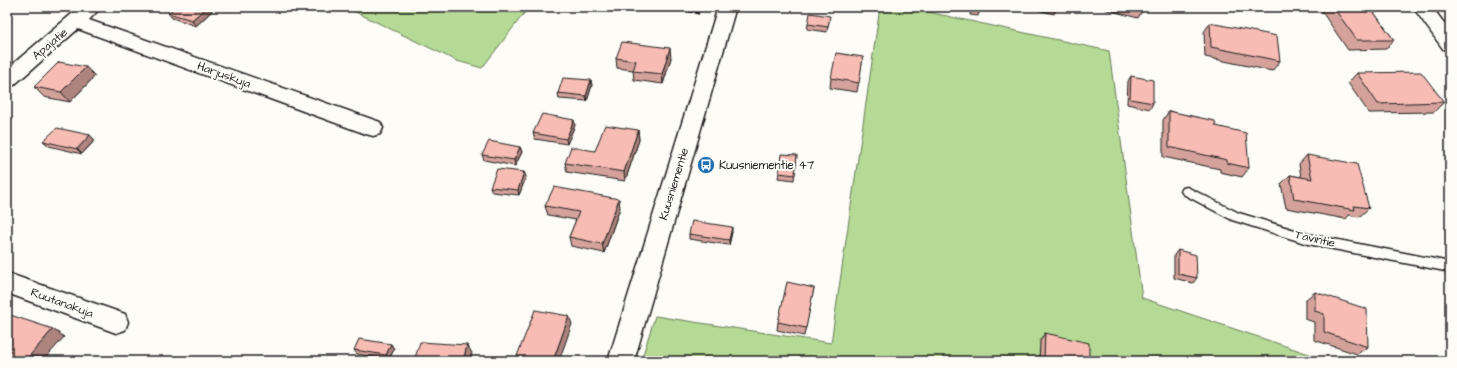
<svg xmlns="http://www.w3.org/2000/svg" width="1457" height="368" font-family="'Architects Daughter',sans-serif">
<style>
.green{fill:#b4da95;stroke:#687b58}
.lines{fill:none;stroke-linecap:round;stroke-linejoin:round}
.lane-casing{stroke:#1c1c1c;stroke-width:3}
.street-casing{stroke:#1c1c1c;stroke-width:3}
.secondary-casing{stroke:#1c1c1c;stroke-width:3}
.path{stroke:#1c1c1c;stroke-width:2.5;stroke-dasharray:4 3;stroke-linecap:butt}
.lane{fill:#fdfcf7;fill-rule:evenodd}
.street{fill:#fdfcf7;fill-rule:evenodd}
.secondary{fill:#fdfcf7;fill-rule:evenodd}
.wall{fill:#d4a29b;stroke:#1c1c1c}
.shaded-wall{fill:#ad847e;stroke:#1c1c1c}
.building{fill:#f7bcb4;stroke:#1c1c1c}
.labels{text-anchor:middle;dominant-baseline:central;stroke-width:4;stroke-linejoin:round;paint-order:stroke}
.street-label{font-size:12px;fill:#1c1c1c;stroke:#fdfcf7}
.poi-label{font-size:12px;fill:#1c1c1c;stroke:#fdfcf7;text-anchor:start}
</style>
<rect width="100%" height="100%" fill="#fdfcf7"/>
<filter id="ink" filterUnits="userSpaceOnUse"><feTurbulence type="fractalNoise" baseFrequency=".025" numOctaves="2"/><feDisplacementMap in="SourceGraphic" scale="8" xChannelSelector="R" yChannelSelector="G"/><feConvolveMatrix kernelMatrix="1 2 1 2 8 2 1 2 1" color-interpolation-filters="sRGB"/></filter>
<g filter="url(#ink)">
<!-- green -->
<g class="green">
<polygon points="345,7 529,7 482,68 457,61"/>
<polygon points="880,7 905,7 1109,51 1142,298 1330,361 641,361 655,316 831,343"/>
</g>
<g class="lines">
<defs>
<polygon id="lane" points="1187,187 1239,213 1308,234 1450,262 1450,272 1308,244 1232,220 1183,194 1181,191 1183,188"/>
<g id="street">
<polygon points="80,7 101,7 89,20 380,122 383,128 380,134 373,136 366,134 78,29 14,85 7,87 7,69"/>
<polygon points="1413,7 1432,7 1450,31 1450,51 1443,49"/>
<polygon points="7,273 125,314 128,322 125,330 116,333 7,293"/>
</g>
<polygon id="secondary" points="718,7 736,7 634,361 608,361"/>
</defs>
<!-- lane casing -->
<use href="#lane" class="lane-casing"/>
<!-- street casing -->
<use href="#street" class="street-casing"/>
<!-- secondary casing -->
<use href="#secondary" class="secondary-casing"/>
<!-- path -->
<polyline class="path" points="675,7 701,14"/>
<!-- lane -->
<use href="#lane" class="lane"/>
<!-- street -->
<use href="#street" class="street"/>
<!-- secondary -->
<use href="#secondary" class="secondary"/>
</g>
<!-- wall -->
<g class="wall">
<polygon points="175,7 210,7 212,11 196,26 172,18 168,13"/>
<polygon points="971,7 981,7 978,16 970,15"/>
<polygon points="1039,7 1057,7 1054,14 1038,10"/>
<polygon points="1105,7 1144,7 1138,18 1104,9"/>
<polygon points="1321,7 1370,7 1394,40 1386,49 1348,50 1320,9"/>
<polygon points="829,21 827,32 807,29 808,24"/>
<polygon points="1210,23 1280,61 1272,71 1205,57 1204,32"/>
<polygon points="863,57 857,92 830,88 831,78"/>
<polygon points="616,58 671,58 663,84 634,80 633,70 617,68"/>
<polygon points="1357,73 1444,102 1434,112 1369,113 1348,83"/>
<polygon points="95,76 70,102 44,97 34,87"/>
<polygon points="1131,76 1153,103 1150,109 1127,104 1128,81"/>
<polygon points="592,85 587,101 559,99 558,93"/>
<polygon points="1169,111 1216,126 1249,168 1242,177 1220,172 1220,169 1163,157 1163,120"/>
<polygon points="575,125 567,144 535,139 533,133"/>
<polygon points="638,130 639,140 625,181 567,172 565,163 595,151"/>
<polygon points="90,135 95,140 82,154 49,146 43,141"/>
<polygon points="520,147 522,152 515,166 484,160 482,155"/>
<polygon points="797,155 794,180 778,178 779,173"/>
<polygon points="1307,155 1369,208 1359,217 1349,215 1346,219 1286,208 1281,184 1290,175 1301,177 1299,164"/>
<polygon points="524,172 526,177 519,195 492,192 490,187"/>
<polygon points="545,206 620,208 604,253 571,246 569,237 576,220 548,215"/>
<polygon points="732,232 729,245 689,239 689,234"/>
<polygon points="1178,250 1197,278 1193,283 1174,278 1174,255"/>
<polygon points="814,288 804,336 777,330 778,322"/>
<polygon points="1315,292 1368,347 1357,354 1314,340 1314,322 1305,319 1305,300"/>
<polygon points="1045,333 1089,361 1039,361 1040,341"/>
<polygon points="391,344 394,349 389,360 357,354 354,350"/>
</g>
<!-- shaded-wall -->
<g class="shaded-wall">
<polygon points="207,7 210,7 212,11 196,26 192,20"/>
<polygon points="670,48 671,58 663,84 662,74"/>
<polygon points="86,67 95,76 70,102 61,92"/>
<polygon points="591,80 592,85 587,101 586,96"/>
<polygon points="574,120 575,125 567,144 566,139"/>
<polygon points="638,130 639,140 625,181 624,172"/>
<polygon points="90,135 95,140 82,154 77,149"/>
<polygon points="520,147 522,152 515,166 514,160"/>
<polygon points="524,172 526,177 519,195 518,190"/>
<polygon points="619,199 620,208 604,253 602,244"/>
<polygon points="732,227 732,232 729,245 729,240"/>
<polygon points="569,316 572,324 559,361 553,361"/>
<polygon points="53,329 64,337 43,361 25,361"/>
<polygon points="391,344 394,349 389,360 386,355"/>
<polygon points="467,345 472,353 470,361 463,361"/>
</g>
<!-- building -->
<g class="building">
<polygon points="175,7 207,7 192,20 168,13"/>
<polygon points="972,7 981,7 980,11 971,9"/>
<polygon points="1050,7 1057,7 1056,9"/>
<polygon points="1333,7 1370,7 1394,40 1357,40"/>
<polygon points="810,13 830,16 828,27 808,24"/>
<polygon points="1210,23 1277,36 1280,61 1211,47"/>
<polygon points="622,42 670,48 662,74 633,71 636,61 616,58"/>
<polygon points="836,53 863,57 859,83 831,78"/>
<polygon points="59,62 86,67 61,92 34,87"/>
<polygon points="1421,72 1444,102 1378,104 1357,73"/>
<polygon points="1131,76 1153,80 1153,103 1130,99"/>
<polygon points="563,78 591,80 586,96 558,93"/>
<polygon points="1169,111 1215,121 1216,126 1246,133 1249,168 1227,163 1227,160 1169,147"/>
<polygon points="542,114 574,120 566,139 533,133"/>
<polygon points="605,125 638,130 624,172 565,163 571,147 595,151"/>
<polygon points="57,128 90,135 77,149 43,141"/>
<polygon points="489,141 520,147 514,160 482,155"/>
<polygon points="781,154 797,155 795,175 779,173"/>
<polygon points="1307,155 1357,164 1369,208 1354,206 1355,210 1294,199 1290,175 1312,179"/>
<polygon points="497,169 524,172 518,190 490,187"/>
<polygon points="554,187 619,199 602,244 569,237 579,212 545,206"/>
<polygon points="692,221 732,227 729,240 689,234"/>
<polygon points="1178,250 1196,255 1197,278 1178,274"/>
<polygon points="787,282 814,288 806,328 778,322"/>
<polygon points="1315,292 1367,309 1368,347 1324,332 1324,314 1315,311"/>
<polygon points="535,310 569,316 553,361 515,361"/>
<polygon points="7,314 53,329 25,361 7,361"/>
<polygon points="1045,333 1089,343 1089,361 1044,360"/>
<polygon points="359,339 391,344 386,355 354,350"/>
<polygon points="420,342 467,345 463,361 414,361"/>
</g>
</g>
<!-- icons -->
<defs>
<symbol id="bus-disc" viewBox="-11 -11 22 22"><circle r="9.5" fill="#1f6fb2" stroke="#fdfcf7"/><path d="M-5-6H5V4H4V6H2V4H-2V6H-4V4H-5ZM-3.5-4V0h7V-4ZM-3.5 1.2v1.5H-2V1.2ZM2 1.2v1.5H3.5V1.2Z" fill="#fff"/></symbol>
</defs>
<g fill-rule="evenodd">
<use href="#bus-disc" x="696" y="155" width="20" height="20"/>
</g>
<g class="labels">
<!-- street labels -->
<g class="street-label">
<text transform="translate(50 44) rotate(-40)">Apajatie</text>
<text transform="translate(224 75) rotate(20)">Harjuskuja</text>
<text transform="translate(674 184) rotate(-73)">Kuusniementie</text>
<text transform="translate(1315 239) rotate(13)">Tavintie</text>
<text transform="translate(62 303) rotate(20)">Ruutanakuja</text>
</g>
<!-- poi labels -->
<g class="poi-label">
<text x="719" y="165">Kuusniementie 47</text>
</g>
</g>
<!-- margin -->
<rect width="1457" height="368" fill="none" stroke="#fdfcf7" stroke-width="24"/>
<rect x="12" y="12" width="1433" height="344" fill="none" stroke="#1c1c1c" stroke-width="1.5" filter="url(#ink)"/>
</svg>
